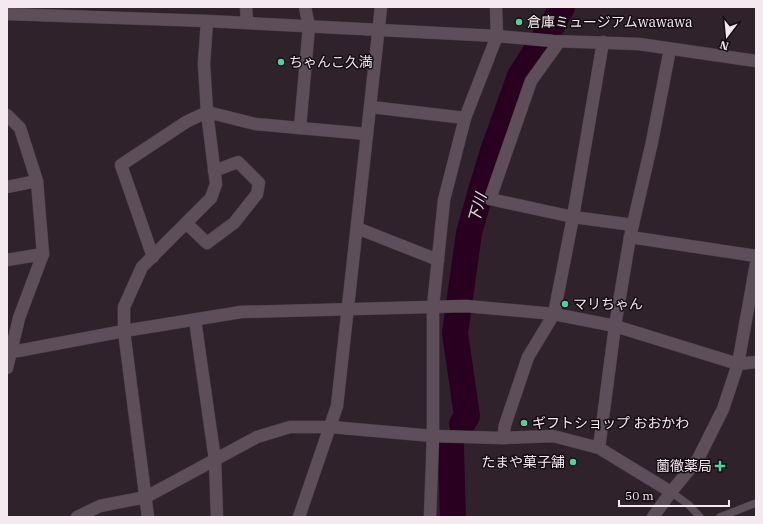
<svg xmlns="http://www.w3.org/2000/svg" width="763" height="524" font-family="'IBM Plex Serif','Noto Sans JP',serif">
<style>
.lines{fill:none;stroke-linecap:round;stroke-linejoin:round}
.river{stroke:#2a0021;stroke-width:26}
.lane-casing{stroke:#4c4049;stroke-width:8}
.street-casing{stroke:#4c4049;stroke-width:13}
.lane{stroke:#5e4e59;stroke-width:7}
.street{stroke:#5e4e59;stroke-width:12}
.poi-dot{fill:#4ad49c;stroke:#140d12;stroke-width:1.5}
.labels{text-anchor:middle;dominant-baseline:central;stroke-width:3;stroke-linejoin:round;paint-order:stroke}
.poi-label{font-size:14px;fill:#f3e9ef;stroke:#140d12;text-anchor:start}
.water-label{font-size:15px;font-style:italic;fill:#fad4ed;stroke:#140d12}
</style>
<rect width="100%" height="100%" fill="#30222b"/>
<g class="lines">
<!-- river -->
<g class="river">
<polyline points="462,424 467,416 455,333 469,233 482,187 493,151 520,76 553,24 562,7"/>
<polyline points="451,446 453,517"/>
</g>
<defs>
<g id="lane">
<polyline points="671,492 689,505 700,517"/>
<polyline points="720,517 756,503"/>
</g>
<g id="street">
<polyline points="246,7 247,23"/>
<polyline points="7,14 207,21 497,36 553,41 639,44 756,61"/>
<polyline points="559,42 531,81 490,199 573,217 633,225"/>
<polyline points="371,107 465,118"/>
<polyline points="7,115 20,128 37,181 43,254"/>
<polyline points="300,128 309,26 305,7"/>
<polyline points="7,187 37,181"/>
<polyline points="186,223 207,243 234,223 257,194 259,183 238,162 214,171"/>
<polyline points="357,228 438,260"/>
<polyline points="630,237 756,256"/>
<polyline points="153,257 121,165 186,122 207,112 255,124 367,134"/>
<polyline points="7,260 43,254 19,318 7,368"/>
<polyline points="195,320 215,460 217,517"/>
<polyline points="7,353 124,331 241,312 466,306 554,314 615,326 738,364 756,362"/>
<polyline points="503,438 505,425 528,357 554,314 573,217 603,42"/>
<polyline points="599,448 615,326 630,237 652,142 670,49"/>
<polyline points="77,517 100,506 146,497 257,437 290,427 331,427 433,436 503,438 553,436 599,448 671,492"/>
<polyline points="148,517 124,331 124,307 142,267 211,198 216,184 207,112 204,64 207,21"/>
<polyline points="299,517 337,406 381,7"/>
<polyline points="430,517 433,436 433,307 444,200 465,118 497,36 496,7"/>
<polyline points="653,517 671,492 698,459 723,409 738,364 756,264"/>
</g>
</defs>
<!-- lane casing -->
<use href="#lane" class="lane-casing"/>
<!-- street casing -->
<use href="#street" class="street-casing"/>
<!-- lane -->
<use href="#lane" class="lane"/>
<!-- street -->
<use href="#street" class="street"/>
</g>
<!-- markers -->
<g class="poi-dot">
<circle cx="519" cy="22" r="4"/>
<circle cx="281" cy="62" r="4"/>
<circle cx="565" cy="304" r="4"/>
<circle cx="524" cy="423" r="4"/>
<circle cx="573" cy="462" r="4"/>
<path d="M718 460h4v4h4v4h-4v4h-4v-4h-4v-4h4z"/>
</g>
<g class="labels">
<!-- poi labels -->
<g class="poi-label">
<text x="527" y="22">倉庫ミュージアムwawawa</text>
<text x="289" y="62">ちゃんこ久満</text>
<text x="573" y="304">マリちゃん</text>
<text x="532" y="423">ギフトショップ おおかわ</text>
<text x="565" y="462" text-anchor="end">たまや菓子舗</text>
<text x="712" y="466" text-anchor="end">薗徹薬局</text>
</g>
<!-- water labels -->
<g class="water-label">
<text transform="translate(477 208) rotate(-74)">下川</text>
</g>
</g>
<!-- border -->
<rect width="763" height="524" fill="none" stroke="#f3e9ef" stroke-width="16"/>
<!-- north arrow -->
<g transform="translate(727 36) rotate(196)" stroke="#140d12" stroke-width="3" paint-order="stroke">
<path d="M0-3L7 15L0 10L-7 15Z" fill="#f3e9ef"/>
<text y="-6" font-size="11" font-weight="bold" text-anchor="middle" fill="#f3e9ef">N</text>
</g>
<!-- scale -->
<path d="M619 500v6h110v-6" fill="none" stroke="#f3e9ef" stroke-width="2"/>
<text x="625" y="500" font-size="12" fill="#f3e9ef" stroke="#140d12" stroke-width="3" paint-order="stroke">50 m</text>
</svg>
